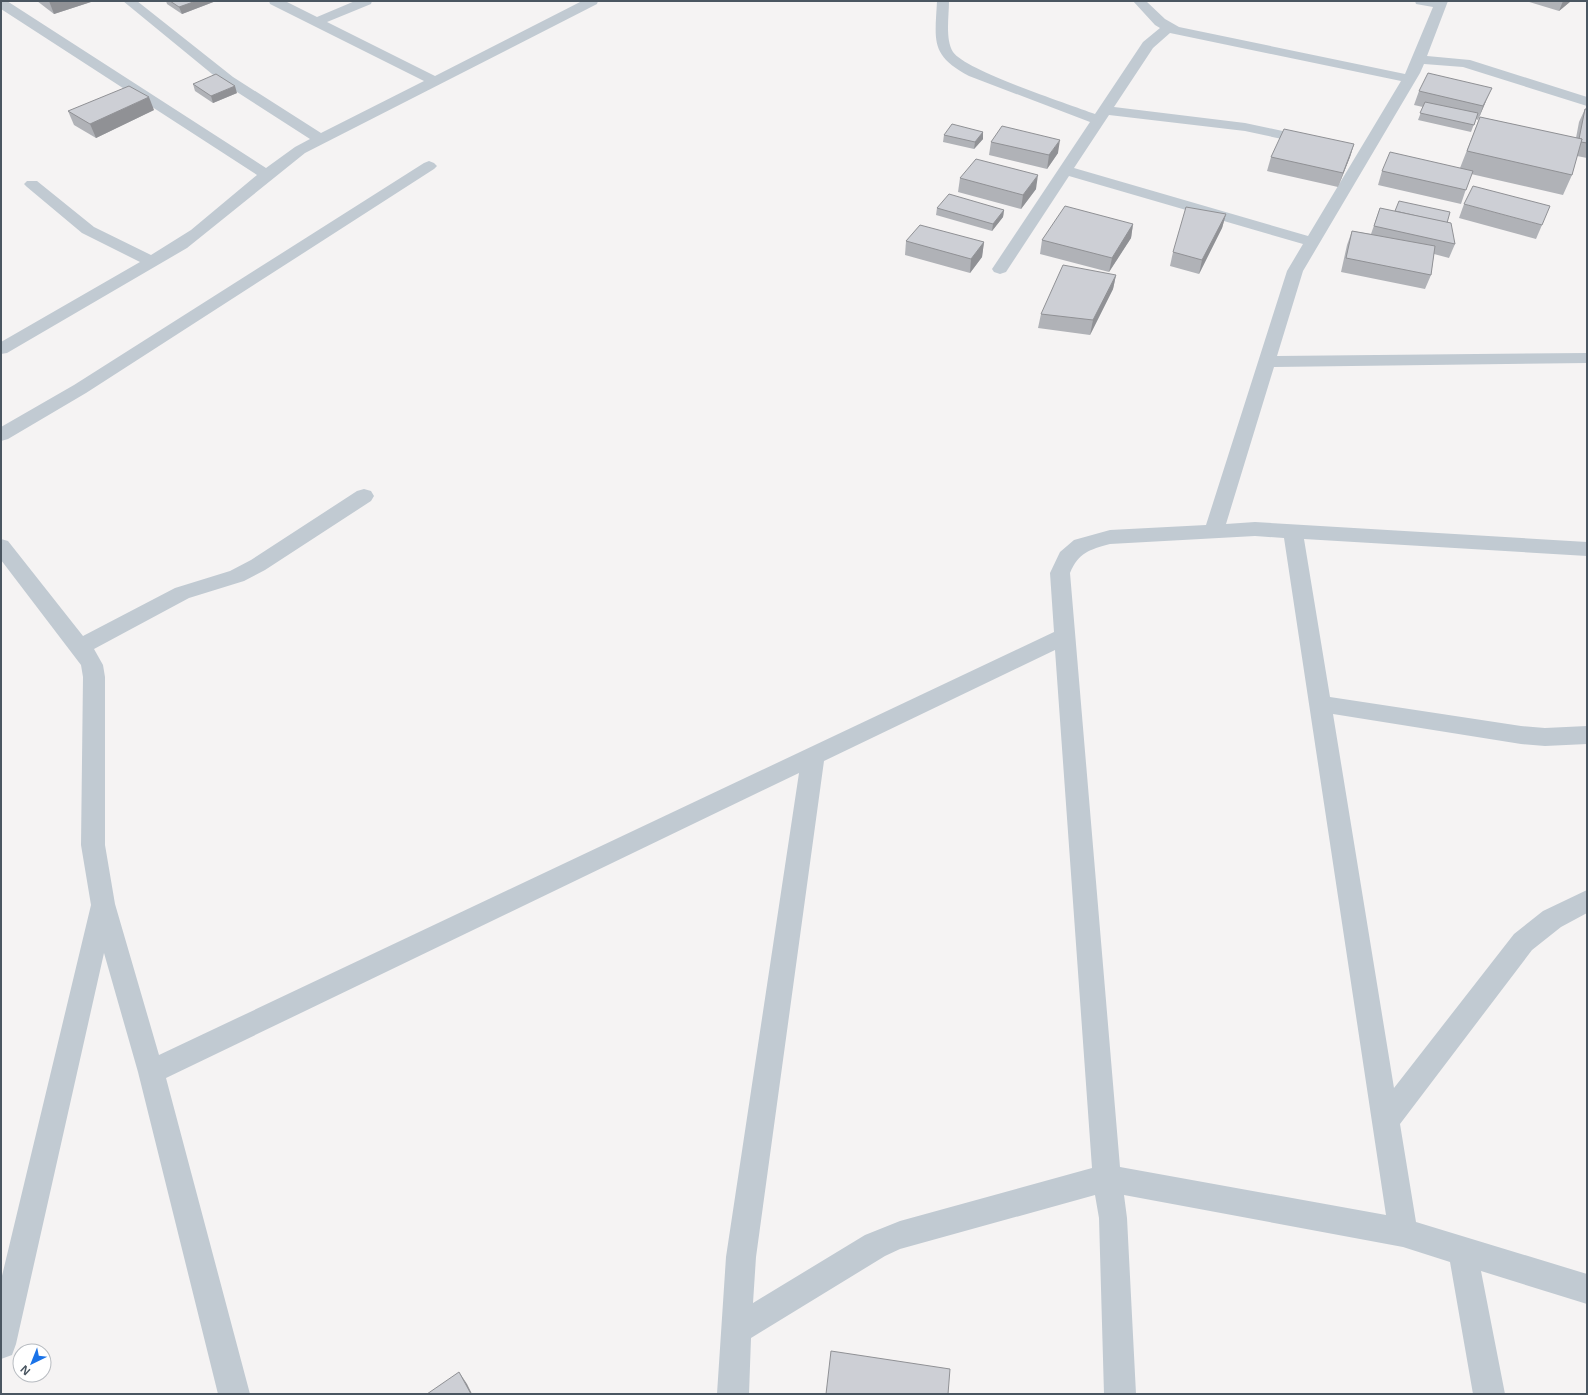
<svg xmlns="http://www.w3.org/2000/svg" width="1588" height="1395" font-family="'Noto Sans',sans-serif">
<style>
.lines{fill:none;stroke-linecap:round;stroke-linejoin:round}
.minor{fill:#c1cad2;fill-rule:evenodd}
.wall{fill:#b0b2b7}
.shaded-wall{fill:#909195}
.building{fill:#cdcfd5;stroke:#909195}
</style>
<rect width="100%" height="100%" fill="#f5f3f3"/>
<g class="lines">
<!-- minor -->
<g class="minor">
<polygon points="1,1 7,1 266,168 295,147 310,139 223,83 123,1 137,1 233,77 321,133 424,81 270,4 269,1 285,1 317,17 355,1 372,1 371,4 327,22 435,76 582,1 598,1 597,4 305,153 187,248 7,353 1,354 1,342 140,262 82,233 27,187 24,184 27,181 37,181 94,227 151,255 191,230 257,175 1,9"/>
<path d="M937,1H949C949,16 945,39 953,52C966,71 1069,104 1095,114L1143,42L1160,28L1155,25L1133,1H1146L1165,19L1179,27L1405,74L1433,7L1416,4L1415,1H1448L1427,56L1470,60L1587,97V106L1463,67L1424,64L1420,73L1303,271L1277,356L1587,353V363L1274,367L1226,524L1255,522L1587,542V556L1304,539L1330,697L1521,726L1545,728L1587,726V744L1545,746L1521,744L1333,714L1394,1088L1514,934L1543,911L1587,890V913L1561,927L1532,950L1400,1124L1416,1222L1587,1274V1304L1481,1271L1505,1394H1473L1450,1262L1403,1247L1124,1195L1127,1218L1136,1394H1104L1099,1218L1095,1195L900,1249L885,1256L751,1338L749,1394H717L726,1257L799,773L166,1078L250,1394H218L138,1072L104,953L16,1344L12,1355L1,1359V1280L91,905L81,845L83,677L81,665L1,560V539L8,541L83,636L175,588L230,571L251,560L357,491L364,489L371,491L374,496L371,501L265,570L244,581L189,598L94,649L103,665L105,677V845L115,904L159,1055L1054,632L1050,573L1060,552L1074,540L1110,530L1206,525L1287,271L1303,244L1069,176L1006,272L1000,274L994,272L992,269L1090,122L969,76C930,55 935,41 937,1ZM1170,33L1401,81L1308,236L1074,168L1109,115L1245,131L1310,145L1315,144L1317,141L1315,138L1245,123L1114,107L1153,48ZM1255,536L1284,538L1386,1215L1120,1167L1070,573C1079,552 1089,550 1110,544ZM1055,650L1092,1168L900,1221L865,1235L753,1303L756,1257L824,761Z"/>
<polygon points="429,161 434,163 437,166 434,169 86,393 8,439 1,441 1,427 74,385 424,163"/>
</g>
</g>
<!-- wall -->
<g class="wall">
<polygon points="37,1 94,1 54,14"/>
<polygon points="166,1 216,1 182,14 167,4"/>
<polygon points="1526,1 1571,1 1559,11"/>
<polygon points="193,84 237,93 213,103 195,91"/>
<polygon points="1419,91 1486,101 1478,120 1476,119 1471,132 1418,120 1423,107 1414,105"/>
<polygon points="1585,109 1587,109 1587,158 1577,156 1572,175 1563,195 1471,174 1461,204 1378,185 1382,171 1460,168 1480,117 1576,138 1579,122"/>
<polygon points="154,110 96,138 74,125 68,111"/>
<polygon points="983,132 983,139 974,149 943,142 944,135"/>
<polygon points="991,142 1058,153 1047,169 989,155"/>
<polygon points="1354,144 1350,157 1338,187 1267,171 1271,157"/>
<polygon points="960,178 1036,189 1021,209 958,192"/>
<polygon points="1464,204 1542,225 1536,239 1459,218"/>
<polygon points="937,208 1004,210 1003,217 992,231 936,215"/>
<polygon points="1380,208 1447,223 1455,244 1449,258 1434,254 1431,275 1425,289 1341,272 1347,245 1352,231 1371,234"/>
<polygon points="1226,214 1222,228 1199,274 1170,266 1173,252"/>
<polygon points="1133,224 1131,238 1109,272 1040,254 1042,240"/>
<polygon points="906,241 984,242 982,257 970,273 905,255"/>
<polygon points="1116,275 1113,289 1090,335 1038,328 1041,314"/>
</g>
<!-- shaded-wall -->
<g class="shaded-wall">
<polygon points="49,1 94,1 54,14"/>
<polygon points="196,1 216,1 182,14 179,7"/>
<polygon points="1563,1 1571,1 1559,11"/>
<polygon points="235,86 237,93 213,103 211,96"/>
<polygon points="1492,88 1486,101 1478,120 1483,106"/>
<polygon points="149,97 154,110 96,138 90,124"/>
<polygon points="983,132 983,139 974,149 975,142"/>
<polygon points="1060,140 1058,153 1047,169 1049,155"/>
<polygon points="1354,144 1350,157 1338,187 1343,173"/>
<polygon points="1038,175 1036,189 1021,209 1023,195"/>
<polygon points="1004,210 1003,217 992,231 993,224"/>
<polygon points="1226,214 1222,228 1199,274 1202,260"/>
<polygon points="1133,224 1131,238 1109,272 1112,258"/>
<polygon points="984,242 982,257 970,273 971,259"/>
<polygon points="1116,275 1113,289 1090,335 1093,320"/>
<polygon points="459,1372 467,1384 472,1394 471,1394"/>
</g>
<!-- building -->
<g class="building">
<polygon points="170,1 196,1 179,7"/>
<polygon points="1428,73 1492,88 1483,106 1419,91"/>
<polygon points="216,74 235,86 211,96 193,84"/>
<polygon points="129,86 149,97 90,124 68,111"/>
<polygon points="1425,102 1478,113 1474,125 1420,113"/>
<polygon points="1585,109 1587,109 1587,143 1581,142 1582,139 1579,139"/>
<polygon points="1480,117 1582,139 1572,175 1467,151"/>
<polygon points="952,124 983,132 975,142 944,135"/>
<polygon points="1002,126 1060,140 1049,155 991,142"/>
<polygon points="1284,129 1354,144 1343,173 1271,157"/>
<polygon points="1390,152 1473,171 1466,190 1382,171"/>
<polygon points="976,159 1038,175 1023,195 960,178"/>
<polygon points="1473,186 1550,206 1542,225 1464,204"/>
<polygon points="949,194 1004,210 993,224 937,208"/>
<polygon points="1399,201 1450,212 1447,223 1395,211"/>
<polygon points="1065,206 1133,224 1112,258 1042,240"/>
<polygon points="1186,207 1226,214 1202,260 1173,252"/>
<polygon points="1380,208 1451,223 1455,244 1374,226"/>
<polygon points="920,225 984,242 971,259 906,241"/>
<polygon points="1352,231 1435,246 1431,275 1346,258"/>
<polygon points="1063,265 1116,275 1093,320 1041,314"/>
<polygon points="831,1351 950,1369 948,1394 826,1394"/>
<polygon points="459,1372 471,1394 427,1394"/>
</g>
<!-- border -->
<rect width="1588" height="1395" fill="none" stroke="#4a5661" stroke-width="4"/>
<!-- north arrow -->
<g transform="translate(32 1363) rotate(223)"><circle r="19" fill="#ffffff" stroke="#b7bbc0"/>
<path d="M0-3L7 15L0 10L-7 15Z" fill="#1a73e8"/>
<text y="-6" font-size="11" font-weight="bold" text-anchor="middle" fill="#4a5661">N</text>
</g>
</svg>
